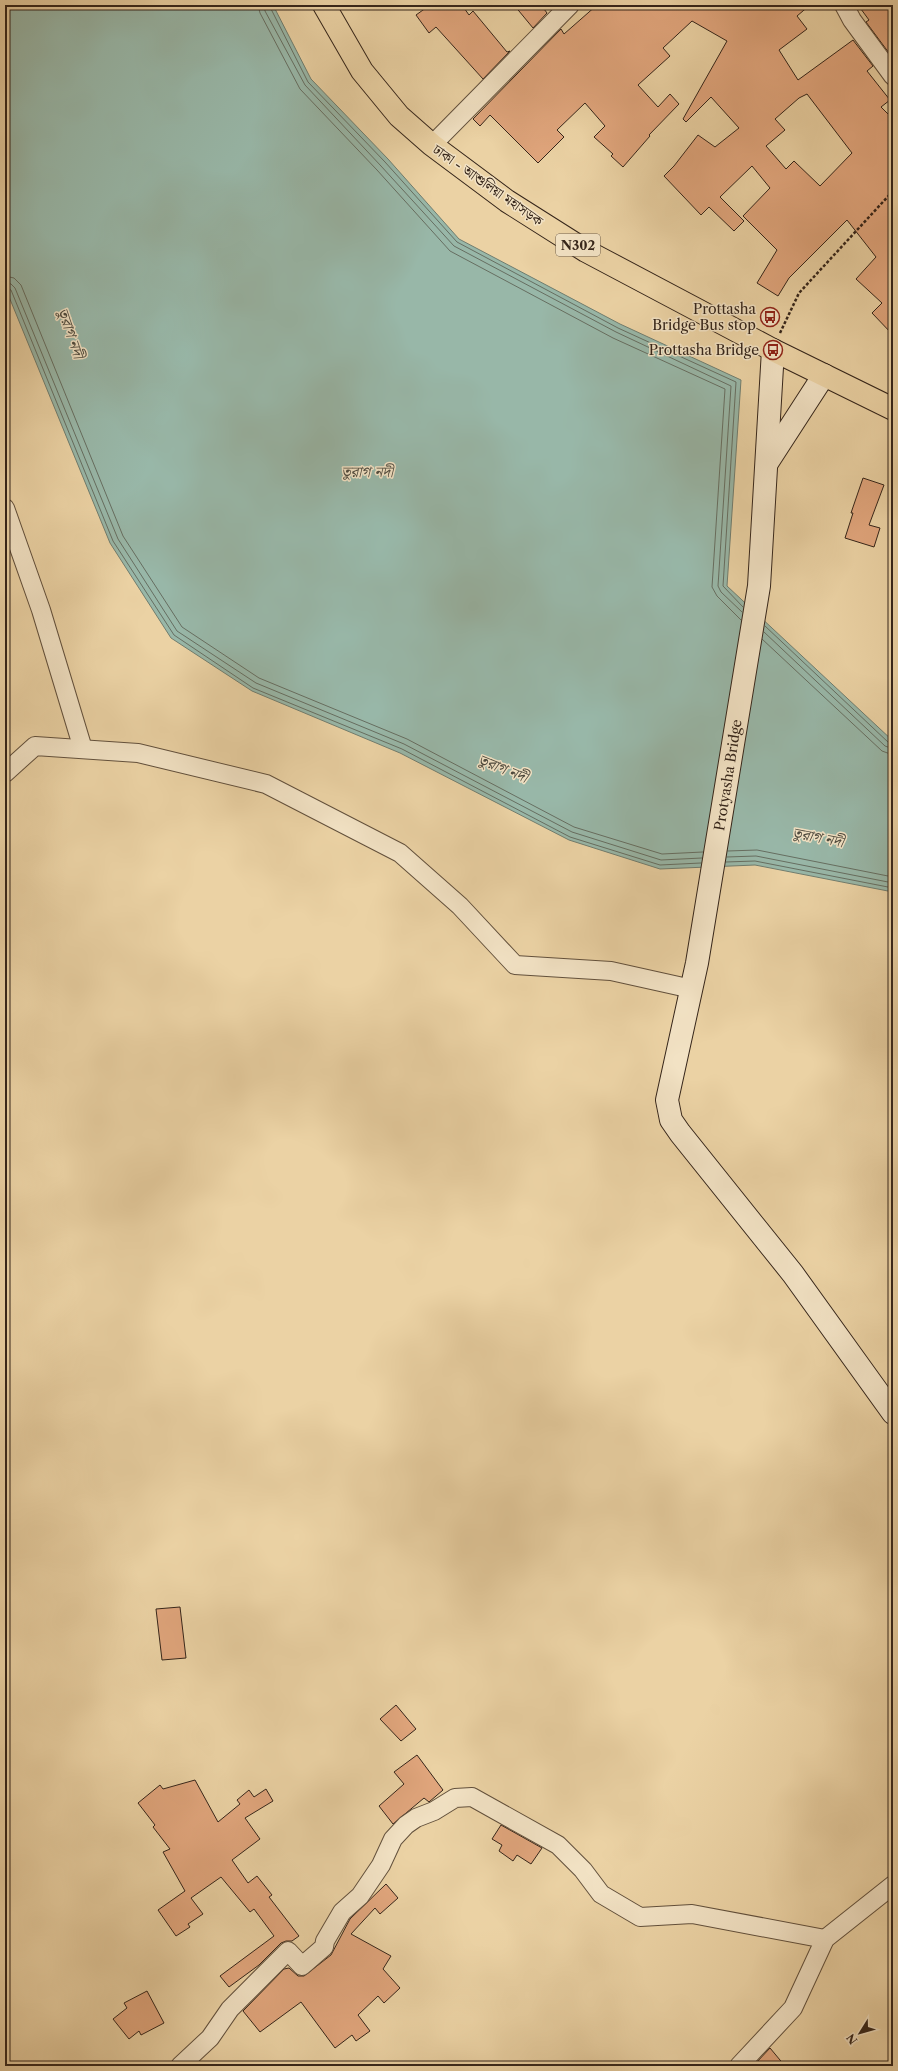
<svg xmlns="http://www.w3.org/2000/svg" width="898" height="2071" font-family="'Libre Caslon Text','Noto Serif Bengali',serif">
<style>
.water{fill:#98b7a8;stroke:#707d6f}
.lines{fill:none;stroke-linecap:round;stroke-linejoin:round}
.shore{stroke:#666e61;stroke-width:1}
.building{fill:#e1a67d;stroke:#35251a;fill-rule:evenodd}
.street-casing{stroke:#62503c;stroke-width:20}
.secondary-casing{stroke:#35251a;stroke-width:24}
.highway-casing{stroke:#35251a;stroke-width:24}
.path{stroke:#35251a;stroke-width:2.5;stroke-dasharray:3 2;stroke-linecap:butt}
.street{stroke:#f2e2c4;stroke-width:18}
.secondary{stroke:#f2e2c4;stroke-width:22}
.highway{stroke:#ebd2a4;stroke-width:22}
.labels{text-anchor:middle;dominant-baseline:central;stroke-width:3;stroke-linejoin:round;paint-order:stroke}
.shield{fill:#f2e2c4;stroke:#6e5e4d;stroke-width:1}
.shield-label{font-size:13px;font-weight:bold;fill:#35251a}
.street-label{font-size:14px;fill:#35251a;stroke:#f2e2c4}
.poi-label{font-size:14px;fill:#35251a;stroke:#f2e2c4;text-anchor:end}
.water-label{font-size:15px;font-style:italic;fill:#4e4a3e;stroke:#f2e2c4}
</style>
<rect width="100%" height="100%" fill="#ebd2a4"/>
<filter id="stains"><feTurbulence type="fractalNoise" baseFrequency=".005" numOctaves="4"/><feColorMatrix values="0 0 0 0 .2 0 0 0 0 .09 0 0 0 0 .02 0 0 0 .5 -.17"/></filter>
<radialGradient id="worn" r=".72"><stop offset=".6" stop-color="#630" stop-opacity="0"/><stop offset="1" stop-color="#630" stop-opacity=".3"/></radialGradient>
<!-- water -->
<polygon class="water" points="5,5 273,5 311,79 388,159 459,239 620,324 741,380 727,586 893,741 893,892 755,865 660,869 569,840 400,753 252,691 171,638 110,543 5,287"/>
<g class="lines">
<!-- shore -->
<g class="shore">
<polyline points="258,5 260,13 300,89 377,170 450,251 613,338 725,389 712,587 717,596 741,620"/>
<polyline points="264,5 265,11 305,85 381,166 454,246 616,332 731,386 718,586 721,592 742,612"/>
<polyline points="269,5 308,82 385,162 457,242 618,328 736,382 723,586 743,607"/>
<polyline points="5,276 14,278 21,285 123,536 182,627 259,678 407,739 574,827 662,854 703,852"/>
<polyline points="5,282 11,284 15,288 118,539 177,631 256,683 404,744 572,832 661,860 702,858"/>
<polyline points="5,287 11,290 113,541 174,635 253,688 402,749 570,837 660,865 701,863"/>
<polyline points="765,626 889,743 893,744"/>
<polyline points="764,632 885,746 893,749"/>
<polyline points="762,639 882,751 893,755"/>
<polyline points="728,851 757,850 893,877"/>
<polyline points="727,857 756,856 893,883"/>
<polyline points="726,862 755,861 893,888"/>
</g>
</g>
<!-- building -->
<g class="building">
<polygon points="430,5 462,5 469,15 473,11 507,52 510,51 483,79 436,27 429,33 416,15"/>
<polygon points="514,5 541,5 547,13 533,28"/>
<path d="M597,5H810L797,16L807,29L779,50L798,80L853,40L873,66L867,71L890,100L881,107L893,119V335L872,313L882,303L856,279L876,257L847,220L789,278L778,296L757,283L777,250L743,216L770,188L752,166L720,197L744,221L734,231L709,207L701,215L664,176L674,166L698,135L715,147L739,128L711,97L686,122L683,119L727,41L692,21L663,48L670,56L638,85L658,107L670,94L679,104L649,135L650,136L623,167L611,156L613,154L594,137L605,126L585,103L557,130L564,137L538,163L490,115L480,126L473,119L561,29L564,34ZM807,94L852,153L820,186L794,161L786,169L766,146L785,130L775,119L799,98Z"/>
<polygon points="858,5 893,5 893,50 889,53 866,22 869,20"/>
<polygon points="863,478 884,485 869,525 880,528 874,547 845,538 853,513 851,513"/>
<polygon points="180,1607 186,1658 162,1660 156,1609"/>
<polygon points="396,1705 416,1729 401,1741 380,1719"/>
<polygon points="417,1755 443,1790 429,1802 424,1798 393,1824 379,1806 404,1784 394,1772"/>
<polygon points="195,1780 218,1822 240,1804 237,1800 249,1790 254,1797 266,1789 273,1801 245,1818 260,1839 232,1860 248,1883 257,1876 272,1895 269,1897 299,1936 292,1941 286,1941 281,1943 259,1965 229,1987 220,1976 274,1936 254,1909 250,1912 221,1877 191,1898 203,1914 188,1924 190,1927 176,1936 158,1910 185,1891 163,1852 170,1849 153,1827 155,1825 138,1803 160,1785 163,1789"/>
<polygon points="501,1825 542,1848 531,1864 517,1855 513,1861 499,1851 502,1845 492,1839"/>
<polygon points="386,1884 398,1898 380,1914 375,1908 351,1934 391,1956 383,1969 400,1988 384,2003 378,1996 358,2015 370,2031 356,2041 352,2035 335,2048 301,2002 260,2032 243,2011 284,1969 289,1968 298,1976 304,1976 331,1955 350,1919"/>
<polygon points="147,1991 164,2023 141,2035 139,2031 129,2039 113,2019 127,2008 124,2003"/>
<polygon points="770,2048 785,2066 759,2066 756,2063"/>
</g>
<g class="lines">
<defs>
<g id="street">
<polyline points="844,5 852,20 893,76"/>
<polyline points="432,145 570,5"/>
<polyline points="5,508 41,610 83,749"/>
<polyline points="5,773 35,746 138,753 266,784 400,853 460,906 515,965 611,971 692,989"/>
<polyline points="180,2066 210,2038 230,2009 288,1951 302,1966 324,1947 325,1941 342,1912 360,1896 381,1865 393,1839 406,1825 416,1818 434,1811 455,1798 472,1797 558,1845 583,1870 601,1894 640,1917 692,1914 825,1939"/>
<polyline points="739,2066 793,2008 825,1939 893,1885"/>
</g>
<g id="secondary">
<polyline points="773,350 759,586 697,963 667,1100 671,1120 680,1133 793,1274 893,1413"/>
<polyline points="767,463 824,375"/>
</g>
<polyline id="highway" points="324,5 362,71 399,116 432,145 507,201 586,251 773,350 893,409"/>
</defs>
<!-- street casing -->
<use href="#street" class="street-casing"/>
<!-- secondary casing -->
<use href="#secondary" class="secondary-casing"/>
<!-- highway casing -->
<use href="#highway" class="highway-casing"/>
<!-- path -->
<g class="path">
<polyline points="347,9 353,5"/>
<polyline points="780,333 799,293 893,191"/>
</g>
<!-- street -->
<use href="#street" class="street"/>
<!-- secondary -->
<use href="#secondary" class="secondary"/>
<!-- highway -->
<use href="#highway" class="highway"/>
</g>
<!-- icons -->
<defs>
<symbol id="bus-ring" viewBox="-11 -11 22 22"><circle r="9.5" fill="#f2e2c4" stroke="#8f2418" stroke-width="1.5"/><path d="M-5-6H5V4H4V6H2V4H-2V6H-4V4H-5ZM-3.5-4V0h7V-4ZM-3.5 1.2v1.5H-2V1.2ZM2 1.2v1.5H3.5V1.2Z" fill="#8f2418"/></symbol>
</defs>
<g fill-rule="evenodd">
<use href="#bus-ring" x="759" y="306" width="22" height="22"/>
<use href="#bus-ring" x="762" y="339" width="22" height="22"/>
</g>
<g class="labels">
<!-- shield labels -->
<rect class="shield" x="556" y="234" width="44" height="22" rx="3"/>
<g class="shield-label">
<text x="578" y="245">N302</text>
</g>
<!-- street labels -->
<g class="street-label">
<text transform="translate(488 185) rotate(35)">ঢাকা - আশুলিয়া মহাসড়ক</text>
<text transform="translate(728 775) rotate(-81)">Protyasha Bridge</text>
</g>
<!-- poi labels -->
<g class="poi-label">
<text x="756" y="309">Prottasha<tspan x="756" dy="16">Bridge Bus stop</tspan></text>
<text x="759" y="350">Prottasha Bridge</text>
</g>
<!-- water labels -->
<g class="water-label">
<text transform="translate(71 333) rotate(71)">তুরাগ নদী</text>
<text x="367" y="471">তুরাগ নদী</text>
<text transform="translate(503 768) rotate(22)">তুরাগ নদী</text>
<text transform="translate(818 837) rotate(11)">তুরাগ নদী</text>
</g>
</g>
<!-- margin -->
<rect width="898" height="2071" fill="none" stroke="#ebd2a4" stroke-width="20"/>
<rect x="6" y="6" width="886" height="2059" fill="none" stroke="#35251a" stroke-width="2"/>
<rect x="10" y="10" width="878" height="2051" fill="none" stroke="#35251a"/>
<!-- north arrow -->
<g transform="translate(860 2033) rotate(233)" stroke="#f2e2c4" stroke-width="3" paint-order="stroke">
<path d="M0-3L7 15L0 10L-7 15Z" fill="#35251a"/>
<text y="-6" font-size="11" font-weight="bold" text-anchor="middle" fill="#35251a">N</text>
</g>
<rect width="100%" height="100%" filter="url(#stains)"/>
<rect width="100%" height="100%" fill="url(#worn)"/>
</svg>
